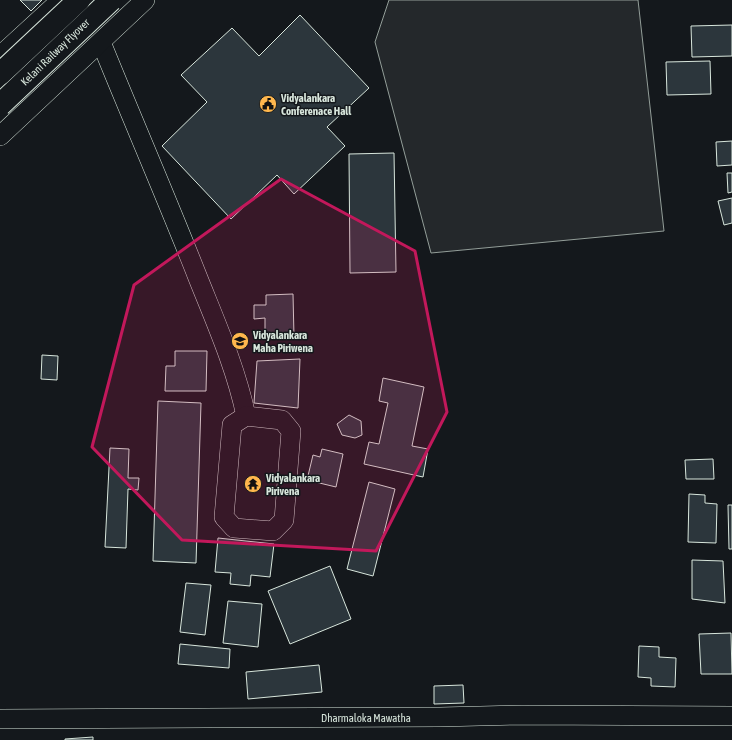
<svg xmlns="http://www.w3.org/2000/svg" width="732" height="740" font-family="'Asap Condensed',sans-serif">
<style>
.parking{fill:#24282b;stroke:#939e99}
.building{fill:#2c363c;stroke:#d8e6dc}
.lines{fill:none;stroke-linecap:round;stroke-linejoin:round}
.minor-casing{stroke:#d8e6dc;stroke-width:20}
.minor{stroke:#14181c;stroke-width:19}
.highway-bridge-casing{stroke:#d8e6dc;stroke-width:24;stroke-linecap:butt}
.highway-bridge{stroke:#14181c;stroke-width:22}
.marked{fill:#c2185b;fill-opacity:0.2;stroke:#c2185b;stroke-width:3;stroke-linejoin:round}
.labels{text-anchor:middle;dominant-baseline:central;stroke-width:3;stroke-linejoin:round;paint-order:stroke}
.street-label{font-size:11px;fill:#d8e6dc;stroke:#14181c}
.poi-label{font-size:11px;font-weight:bold;fill:#d8e6dc;stroke:#14181c;text-anchor:start}
</style>
<rect width="100%" height="100%" fill="#14181c"/>
<!-- parking -->
<polygon class="parking" points="389,0 638,0 664,231 431,253 375,42"/>
<!-- building -->
<g class="building">
<polygon points="20,0 42,0 31,11"/>
<polygon points="300,15 369,88 327,127 345,146 294,194 277,175 231,219 162,146 207,102 181,75 232,28 259,56"/>
<polygon points="732,25 732,56 692,57 691,26"/>
<polygon points="710,61 711,94 667,95 666,62"/>
<polygon points="732,141 732,165 717,166 716,142"/>
<polygon points="394,153 396,272 350,273 349,154"/>
<polygon points="727,173 732,173 732,192 728,193"/>
<polygon points="732,198 732,223 724,225 718,201"/>
<polygon points="293,294 294,337 265,338 265,318 254,319 254,305 266,305 266,295"/>
<polygon points="175,351 207,351 206,391 165,391 166,366 175,366"/>
<polygon points="42,355 58,356 57,380 41,379"/>
<polygon points="300,359 298,408 254,403 257,361"/>
<polygon points="383,378 424,387 412,446 428,449 423,477 364,464 369,442 379,444 388,403 379,401"/>
<polygon points="158,401 201,403 196,563 153,561"/>
<polygon points="349,415 361,421 362,435 355,438 342,435 337,424"/>
<polygon points="110,448 129,449 128,478 139,478 138,490 128,489 126,548 105,547"/>
<polygon points="322,449 343,454 336,487 307,480 313,455 320,457"/>
<polygon points="713,459 714,479 686,479 685,460"/>
<polygon points="369,482 395,489 373,576 347,569"/>
<polygon points="689,494 705,495 705,503 717,504 716,543 688,542"/>
<polygon points="728,505 732,505 732,549 729,549"/>
<polygon points="218,538 274,544 270,577 251,575 250,586 230,584 231,573 215,572"/>
<polygon points="692,560 723,561 725,603 692,599"/>
<polygon points="330,566 351,619 290,644 268,591"/>
<polygon points="186,583 211,585 205,635 180,632"/>
<polygon points="228,601 262,604 258,647 223,643"/>
<polygon points="731,633 732,674 701,674 699,634"/>
<polygon points="180,644 230,649 229,668 178,664"/>
<polygon points="639,646 659,647 659,657 676,658 675,687 651,686 651,678 638,677"/>
<polygon points="319,665 322,692 248,699 246,672"/>
<polygon points="463,685 464,703 434,704 434,686"/>
<polygon points="93,737 93,740 65,740 65,739"/>
</g>
<g class="lines">
<defs>
<g id="minor">
<path d="M101,42C133,121 167,199 198,278C216,323 236,368 246,416"/>
<polyline points="0,56 61,0"/>
<polyline points="0,136 145,0"/>
<polygon points="246,416 282,420 291,431 284,520 273,531 234,528 224,517 232,425"/>
<polyline points="0,719 440,717 522,715 732,716"/>
</g>
</defs>
<!-- minor casing -->
<use href="#minor" class="minor-casing"/>
<!-- minor -->
<use href="#minor" class="minor"/>
<defs>
<g id="highway-bridge">
<polyline points="0,74 79,0"/>
<polyline points="0,105 111,0"/>
</g>
</defs>
<!-- highway-bridge casing -->
<use href="#highway-bridge" class="highway-bridge-casing"/>
<!-- highway-bridge -->
<use href="#highway-bridge" class="highway-bridge"/>
</g>
<!-- marked area -->
<path class="marked" d="M281,179L415,251L447,412L376,551L182,540L92,447L134,285Z"/>
<!-- icons -->
<defs>
<symbol id="civic-disc" viewBox="-11 -11 22 22"><circle r="9.5" fill="#ffb74d" stroke="#14181c"/><path d="M-.6-6.5H3V-4.5H.6V-3L4-1V1h2V6H-6V1h2V-1L-.6-3ZM-1.2 2.5V6h2.4V2.5Z" fill="#111"/></symbol>
<symbol id="university-disc" viewBox="-11 -11 22 22"><circle r="9.5" fill="#ffb74d" stroke="#14181c"/><path d="M0-5L7-2L0 1L-7-2ZM-4 1L0 2.5L4 1V4Q0 6-4 4Z" fill="#111"/></symbol>
<symbol id="temple-disc" viewBox="-11 -11 22 22"><circle r="9.5" fill="#ffb74d" stroke="#14181c"/><path d="M0-6L5-2H3V0L6.5 2.5H4V6H1.5V3h-3V6H-4V2.5H-6.5L-3 0V-2H-5Z" fill="#111"/></symbol>
</defs>
<g fill-rule="evenodd">
<use href="#civic-disc" x="258" y="94" width="20" height="20"/>
<use href="#university-disc" x="230" y="331" width="20" height="20"/>
<use href="#temple-disc" x="243" y="474" width="20" height="20"/>
</g>
<g class="labels">
<!-- street labels -->
<g class="street-label">
<text transform="translate(55 52) rotate(-44)">Kelani Railway Flyover</text>
<text x="366" y="718">Dharmaloka Mawatha</text>
</g>
<!-- poi labels -->
<g class="poi-label">
<text x="281" y="98">Vidyalankara<tspan x="281" dy="13">Conferenace Hall</tspan></text>
<text x="253" y="335">Vidyalankara<tspan x="253" dy="13">Maha Piriwena</tspan></text>
<text x="266" y="478">Vidyalankara<tspan x="266" dy="13">Pirivena</tspan></text>
</g>
</g>
</svg>
